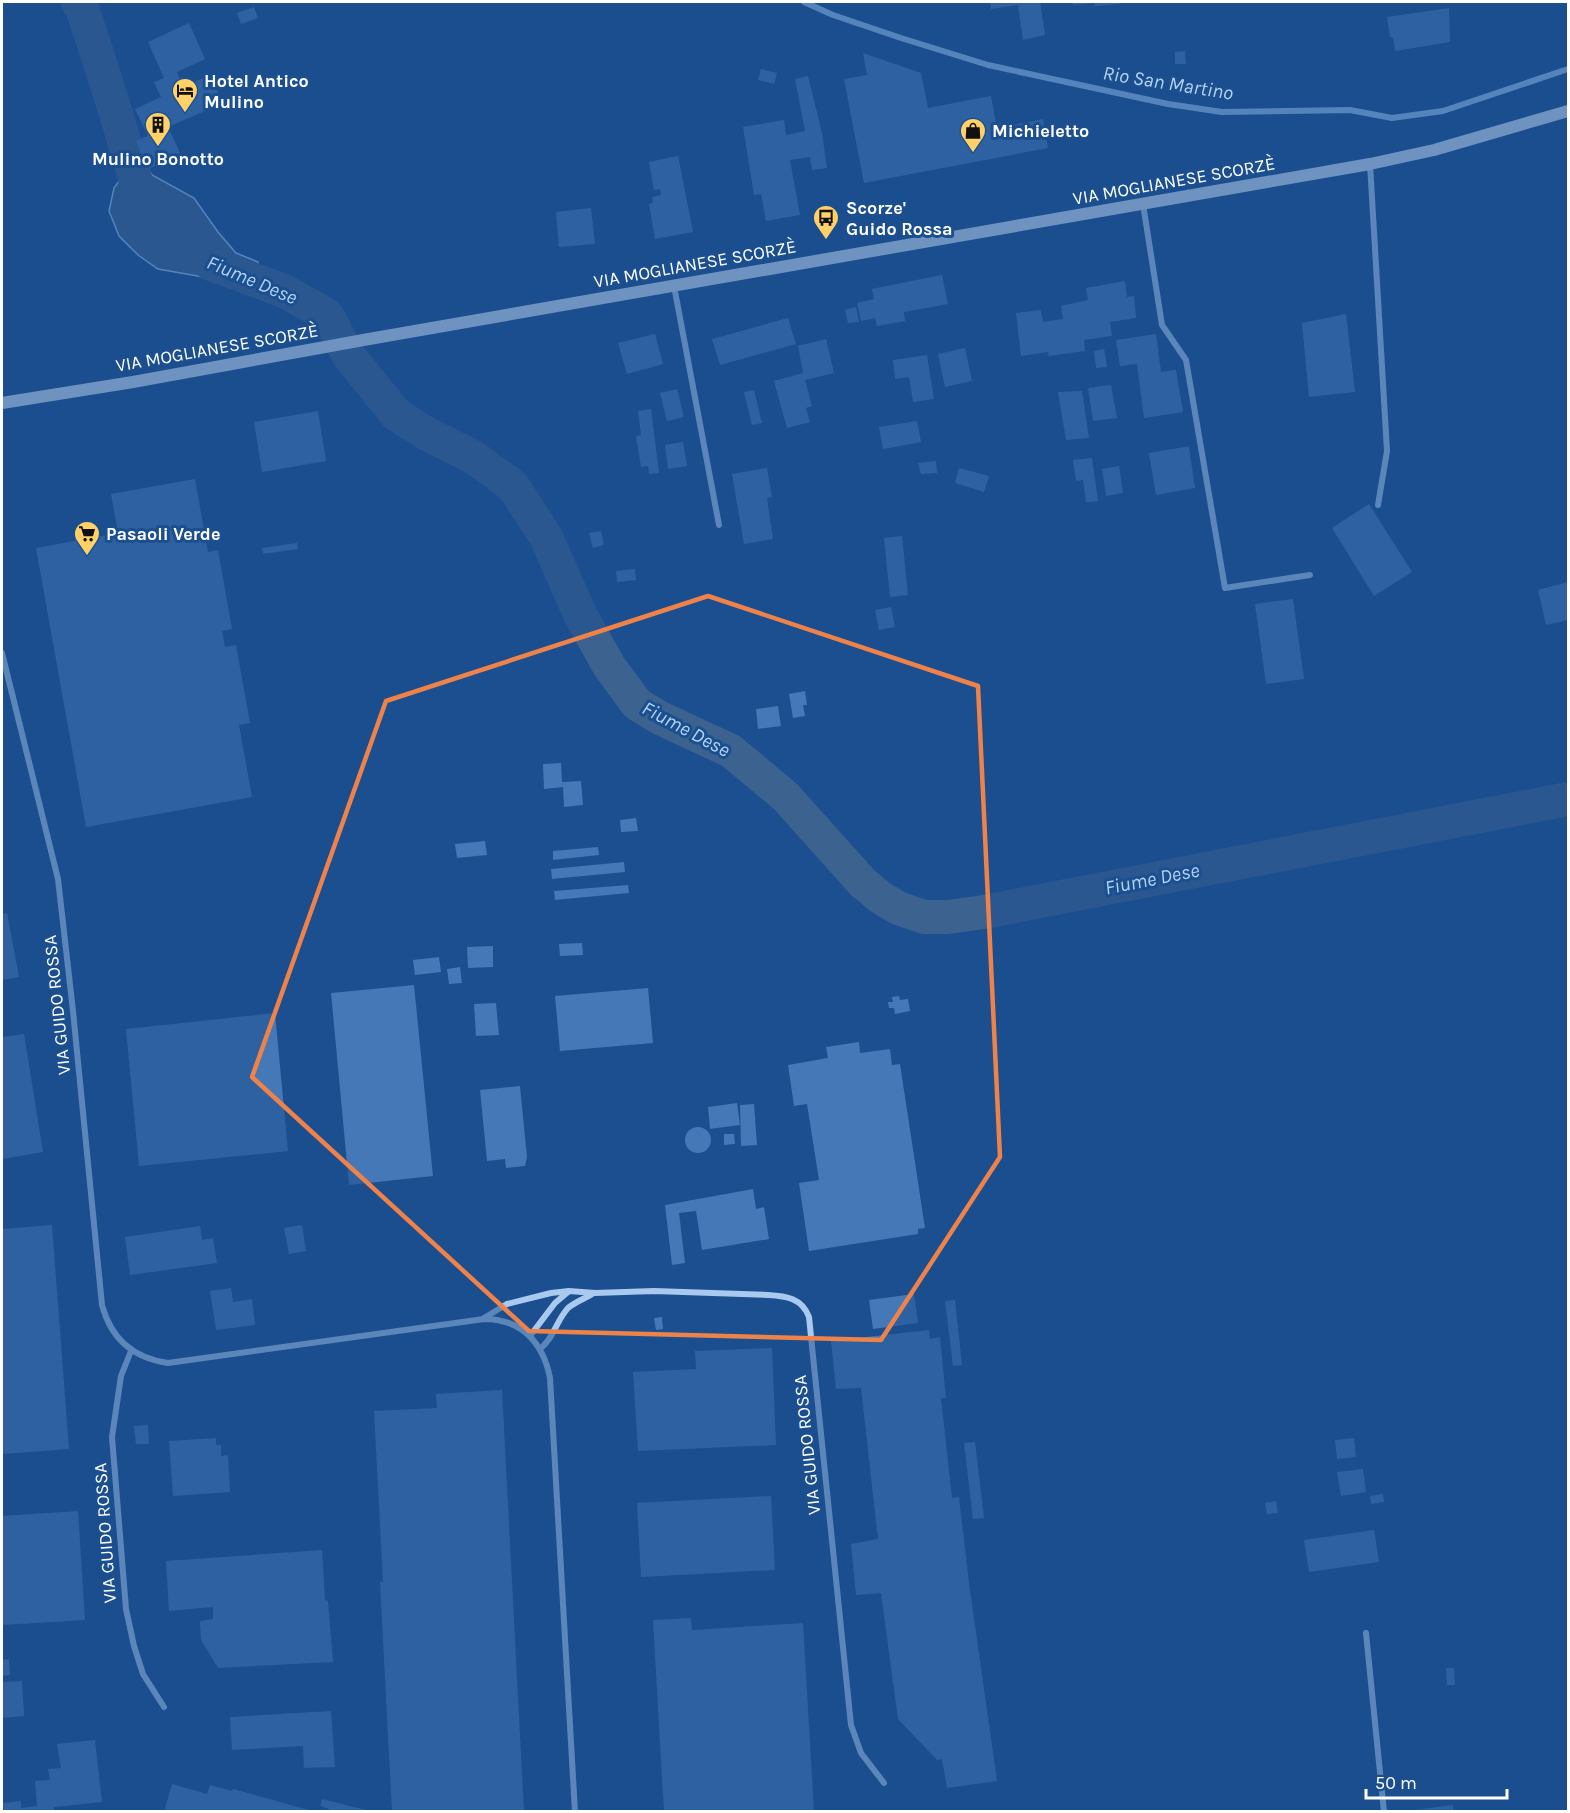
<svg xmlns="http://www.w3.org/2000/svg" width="1570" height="1813" font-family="Karla,sans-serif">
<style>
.water{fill:#3c6290;stroke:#9cc4f0;stroke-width:1.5}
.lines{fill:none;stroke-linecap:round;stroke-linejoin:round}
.stream{stroke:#9cc4f0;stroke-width:6}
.river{stroke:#3c6290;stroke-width:34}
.building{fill:#4478b7}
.minor{stroke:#a9c9ee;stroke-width:6}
.secondary{stroke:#d6e6fa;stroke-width:12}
.marked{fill:none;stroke:#ee8249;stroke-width:4.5;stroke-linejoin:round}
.labels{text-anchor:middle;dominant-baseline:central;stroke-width:6;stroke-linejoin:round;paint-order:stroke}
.poi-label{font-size:18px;font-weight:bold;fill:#fff;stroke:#1b4f8f;text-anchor:start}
.street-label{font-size:18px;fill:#fff;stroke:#1b4f8f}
.water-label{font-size:20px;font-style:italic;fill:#b5d3f5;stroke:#1b4f8f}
</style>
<rect width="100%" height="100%" fill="#1b4f8f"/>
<!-- water -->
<polygon class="water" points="146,166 152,175 194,198 218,232 236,253 258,262 254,289 209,278 158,269 138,255 119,236 109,211 114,188 124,174"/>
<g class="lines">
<!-- stream -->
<polyline class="stream" points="804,2 833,15 901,38 988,65 1168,104 1222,112 1350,110 1392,118 1443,111 1568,69"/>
<!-- river -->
<g class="river">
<path d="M78,2L82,8C105,77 127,145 145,216"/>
<polyline points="211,264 284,291 327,315 349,356 396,414 427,434 475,458 513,486 546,537 580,614 609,666 637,704 660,718 731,751 785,796 863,883 880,897 898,908 924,917 948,917 984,912 1568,799"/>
</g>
</g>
<!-- building -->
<g class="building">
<polygon points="990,2 1040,2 1045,35 1023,40 1018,5 991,9"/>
<polygon points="1072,2 1094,2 1094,3 1073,5"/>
<polygon points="1094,2 1119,2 1120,4 1095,6"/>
<polygon points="254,7 258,18 241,24 237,13"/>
<polygon points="1449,8 1450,42 1395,51 1393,37 1390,37 1387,17"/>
<polygon points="189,23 205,59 177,72 183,87 210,75 223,103 168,127 181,155 148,169 136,141 148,136 135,109 161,97 154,82 164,78 148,42"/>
<polygon points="1185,51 1186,64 1175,64 1175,52"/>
<polygon points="863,53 921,73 928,108 991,96 996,124 1003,123 1004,127 1043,119 1048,148 864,183 844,79 867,75"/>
<polygon points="761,69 777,73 774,84 758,80"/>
<polygon points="808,76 822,133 827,168 812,170 810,157 790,160 800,215 766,221 761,194 754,195 743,127 784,120 786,135 805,131 795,79"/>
<polygon points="678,156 693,232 655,239 649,204 653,203 652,197 661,195 660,189 654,190 649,162"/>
<polygon points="591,208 595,244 559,247 556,212"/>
<polygon points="942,275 948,304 904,312 905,321 877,326 875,318 861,321 857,303 874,299 872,289"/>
<polygon points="1125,281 1127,297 1134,296 1136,318 1110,322 1112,336 1084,340 1085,351 1049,356 1048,352 1021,356 1016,313 1041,310 1043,322 1063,319 1061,306 1088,300 1086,288"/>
<polygon points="856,307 859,322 848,323 845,310"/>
<polygon points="1346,314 1355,392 1309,397 1302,323"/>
<polygon points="788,318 796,344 720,365 712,339"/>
<polygon points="655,334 663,364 627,374 618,343"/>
<polygon points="1156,334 1161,372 1176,370 1183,412 1144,418 1137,364 1120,366 1116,340"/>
<polygon points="826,339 834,373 805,380 812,406 806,408 810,422 787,428 774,381 803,373 798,346"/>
<polygon points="965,348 972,381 945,387 938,354"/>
<polygon points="1104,349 1107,367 1096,368 1094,351"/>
<polygon points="927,355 934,399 913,402 909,377 895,379 893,360"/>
<polygon points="1111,385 1117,418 1093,421 1088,388"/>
<polygon points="677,389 684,417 667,421 660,393"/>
<polygon points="754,390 762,423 752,425 744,392"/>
<polygon points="1082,391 1089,438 1066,440 1058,392"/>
<polygon points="651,409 659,473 649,474 648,466 641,467 636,436 641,435 638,411"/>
<polygon points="318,411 326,461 262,472 254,422"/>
<polygon points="917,421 921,442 883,449 879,427"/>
<polygon points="683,442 687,466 668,469 665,445"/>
<polygon points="1185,447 1189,447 1195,488 1156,495 1149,453"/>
<polygon points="1092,458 1098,501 1086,502 1083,480 1076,481 1073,460"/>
<polygon points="936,461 937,473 921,474 918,463"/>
<polygon points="1119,466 1123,493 1106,496 1102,469"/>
<polygon points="767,468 772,497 767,498 773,539 744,544 732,474"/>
<polygon points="959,468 989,476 984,492 955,483"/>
<polygon points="195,479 208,552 218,550 232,629 222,631 225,647 236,645 250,723 239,725 252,797 86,827 36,548 118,533 111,494"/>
<polygon points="1369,504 1412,572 1374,596 1332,528"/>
<polygon points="601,531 604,545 593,548 589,533"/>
<polygon points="902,536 908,595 890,597 884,538"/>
<polygon points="297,543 298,549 263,554 262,548"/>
<polygon points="635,569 636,580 617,582 616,571"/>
<polygon points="1568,582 1568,620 1546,625 1538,590"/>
<polygon points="1293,599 1304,679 1266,684 1255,604"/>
<polygon points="891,607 895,627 879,630 875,610"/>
<polygon points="805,691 807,705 803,705 805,716 793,718 789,694"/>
<polygon points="778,706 781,726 758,729 756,709"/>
<polygon points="561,763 562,782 581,781 583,805 564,807 563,787 544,789 543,764"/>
<polygon points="636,818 638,831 621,832 620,820"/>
<polygon points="485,841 487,855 457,858 455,844"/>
<polygon points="598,847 599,855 553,860 553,851"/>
<polygon points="624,862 625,872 552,879 551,869"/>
<polygon points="628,885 629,893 555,900 554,891"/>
<polygon points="7,913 19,977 2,980 2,914"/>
<polygon points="582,943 583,955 560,956 559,944"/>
<polygon points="493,946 493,967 468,968 467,947"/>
<polygon points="439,957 441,972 415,975 413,960"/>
<polygon points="460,967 462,983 449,984 447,969"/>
<polygon points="414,985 433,1176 349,1185 331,993"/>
<polygon points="648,988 653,1043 560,1051 555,996"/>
<polygon points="899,996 900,1000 908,999 910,1011 895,1014 894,1008 889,1008 888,1002 893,1002 892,997"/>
<polygon points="496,1003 499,1035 476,1036 474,1004"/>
<polygon points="275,1013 288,1151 139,1166 126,1029"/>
<polygon points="24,1034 43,1152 2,1159 2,1037"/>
<polygon points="859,1042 860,1053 890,1049 892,1065 900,1064 925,1228 918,1229 918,1234 809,1251 799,1183 819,1180 807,1104 794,1106 788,1065 828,1058 826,1047"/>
<polygon points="520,1086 527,1157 525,1166 506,1168 505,1159 487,1161 480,1090"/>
<polygon points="737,1103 740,1125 710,1129 708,1107"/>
<polygon points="754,1104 757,1145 741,1146 740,1105"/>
<circle cx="698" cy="1140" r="13"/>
<polygon points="724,1134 734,1134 735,1144 724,1145"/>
<polygon points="753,1189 756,1209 764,1207 769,1239 702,1250 696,1211 679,1213 685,1263 672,1265 665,1205"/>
<polygon points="52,1225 69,1449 2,1454 2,1229"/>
<polygon points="302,1225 306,1251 289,1254 284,1228"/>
<polygon points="200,1226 202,1240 213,1238 217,1263 130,1275 125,1237"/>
<polygon points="231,1288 233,1302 252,1299 255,1325 216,1330 210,1291"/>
<polygon points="914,1294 918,1323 873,1329 869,1300"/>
<polygon points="955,1300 962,1365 953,1366 945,1301"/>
<polygon points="662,1317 663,1329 656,1330 654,1318"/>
<polygon points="929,1330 930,1339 940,1337 946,1398 941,1398 952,1498 959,1497 969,1583 997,1781 947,1788 942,1759 937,1760 898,1719 881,1593 856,1595 851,1544 878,1539 861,1388 836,1389 831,1341"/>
<polygon points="772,1348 776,1445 638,1451 633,1372 696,1369 695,1351"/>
<polygon points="502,1390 524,1812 392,1812 380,1582 383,1582 374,1411 437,1408 436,1394"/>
<polygon points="148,1425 149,1444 136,1444 134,1426"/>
<polygon points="216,1438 216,1445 221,1445 221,1456 228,1455 230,1492 173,1496 169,1441"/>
<polygon points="1354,1438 1356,1457 1337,1459 1335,1440"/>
<polygon points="975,1442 984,1518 973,1519 964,1443"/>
<polygon points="1363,1469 1366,1492 1341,1496 1337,1472"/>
<polygon points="1383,1494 1384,1502 1371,1504 1370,1496"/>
<polygon points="771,1496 775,1570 641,1577 637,1503"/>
<polygon points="1276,1501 1278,1513 1267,1514 1265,1503"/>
<polygon points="78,1511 85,1620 2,1625 2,1516"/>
<polygon points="1374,1530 1379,1562 1309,1572 1304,1540"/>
<polygon points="322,1550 325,1600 328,1601 333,1662 218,1668 201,1640 200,1621 213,1619 213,1607 169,1611 166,1561"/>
<polygon points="691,1618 692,1630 803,1623 814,1812 664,1812 653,1620"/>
<polygon points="9,1659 10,1675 2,1676 2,1660"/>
<polygon points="1446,1668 1454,1668 1455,1685 1447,1685"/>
<polygon points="22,1681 24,1716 2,1718 2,1682"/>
<polygon points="331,1711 335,1767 304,1768 303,1746 232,1750 230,1717"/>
<polygon points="95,1740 102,1802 54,1807 54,1812 4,1812 3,1803 21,1801 21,1808 37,1806 35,1781 50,1780 48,1769 61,1768 57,1744"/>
<polygon points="172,1784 207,1794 210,1785 232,1791 233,1789 316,1812 164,1812"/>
<polygon points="322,1799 370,1811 370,1812 328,1812 329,1809 320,1806"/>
<polygon points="1453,1805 1453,1812 1415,1812 1415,1810"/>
</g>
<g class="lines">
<!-- minor -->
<g class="minor">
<polyline points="1370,164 1387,451 1378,505"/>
<polyline points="1143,204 1162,325 1186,360 1225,588 1310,575"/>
<polyline points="674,286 719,525"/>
<path d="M2,653L58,879L73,1011L102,1305C111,1339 133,1358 168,1363L484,1319C521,1319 543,1342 550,1378L575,1812"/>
<path d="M484,1318L507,1304L551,1293L569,1291L595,1293L654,1291L768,1295C786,1296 802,1298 809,1317L851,1725L861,1753L884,1783"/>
<polyline points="530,1336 555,1303 568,1292"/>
<path d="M540,1349C554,1338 556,1321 568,1308C575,1302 586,1298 594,1293"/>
<polyline points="131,1351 121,1376 112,1437 126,1609 134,1646 143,1674 164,1707"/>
<polyline points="1366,1633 1384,1812"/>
</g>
<!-- secondary -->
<polyline class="secondary" points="2,403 133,382 369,339 1370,164 1434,150 1568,111"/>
</g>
<!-- marked area -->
<path d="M0 0H1570V1813H0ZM708,596L978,686L1000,1157L881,1340L529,1331L252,1077L386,701Z" fill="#1b4f8f" fill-opacity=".55" fill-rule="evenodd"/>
<path class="marked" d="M708,596L978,686L1000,1157L881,1340L529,1331L252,1077L386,701Z"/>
<!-- icons -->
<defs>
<symbol id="hotel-pin" viewBox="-11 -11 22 30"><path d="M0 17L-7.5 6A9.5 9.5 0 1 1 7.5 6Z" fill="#ffd166" stroke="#1b4f8f"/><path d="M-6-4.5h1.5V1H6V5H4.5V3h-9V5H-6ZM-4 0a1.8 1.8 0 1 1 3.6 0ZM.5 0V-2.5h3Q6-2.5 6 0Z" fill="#111"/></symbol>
<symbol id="building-pin" viewBox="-11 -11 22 30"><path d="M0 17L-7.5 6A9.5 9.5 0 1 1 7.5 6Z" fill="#ffd166" stroke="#1b4f8f"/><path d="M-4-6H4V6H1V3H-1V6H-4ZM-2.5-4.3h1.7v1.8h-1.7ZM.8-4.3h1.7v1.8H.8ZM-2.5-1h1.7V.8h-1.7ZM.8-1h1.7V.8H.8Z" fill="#111"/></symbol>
<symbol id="shop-pin" viewBox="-11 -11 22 30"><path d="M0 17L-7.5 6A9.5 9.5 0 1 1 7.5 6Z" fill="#ffd166" stroke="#1b4f8f"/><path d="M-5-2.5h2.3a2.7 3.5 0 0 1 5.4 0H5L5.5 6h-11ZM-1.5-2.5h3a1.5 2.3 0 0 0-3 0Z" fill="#111"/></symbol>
<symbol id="bus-pin" viewBox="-11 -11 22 30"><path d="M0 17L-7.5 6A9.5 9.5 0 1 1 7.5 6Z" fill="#ffd166" stroke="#1b4f8f"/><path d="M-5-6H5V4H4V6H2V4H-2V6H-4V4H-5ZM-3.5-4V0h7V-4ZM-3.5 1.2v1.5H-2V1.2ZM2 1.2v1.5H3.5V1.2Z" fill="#111"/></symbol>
<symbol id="supermarket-pin" viewBox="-11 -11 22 30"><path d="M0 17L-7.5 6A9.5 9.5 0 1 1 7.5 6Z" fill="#ffd166" stroke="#1b4f8f"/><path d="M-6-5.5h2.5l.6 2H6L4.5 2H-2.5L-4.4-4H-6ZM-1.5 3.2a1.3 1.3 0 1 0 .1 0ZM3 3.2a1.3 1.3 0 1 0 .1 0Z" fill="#111"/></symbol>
</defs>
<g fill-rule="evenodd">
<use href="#hotel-pin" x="170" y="76" width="30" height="40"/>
<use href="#building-pin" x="143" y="110" width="30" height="40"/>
<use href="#shop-pin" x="958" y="116" width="30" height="40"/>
<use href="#bus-pin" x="811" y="203" width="30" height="40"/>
<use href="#supermarket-pin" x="72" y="519" width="30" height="40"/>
</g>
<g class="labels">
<!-- poi labels -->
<g class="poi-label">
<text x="204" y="81">Hotel Antico<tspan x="204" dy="21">Mulino</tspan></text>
<text x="992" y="131">Michieletto</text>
<text x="158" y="159" text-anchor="middle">Mulino Bonotto</text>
<text x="846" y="208">Scorze'<tspan x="846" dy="21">Guido Rossa</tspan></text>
<text x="106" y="534">Pasaoli Verde</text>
</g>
<!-- street labels -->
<g class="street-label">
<text transform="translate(1174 181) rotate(-10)">VIA MOGLIANESE SCORZÈ</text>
<text transform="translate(695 264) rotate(-10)">VIA MOGLIANESE SCORZÈ</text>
<text transform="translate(217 348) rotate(-10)">VIA MOGLIANESE SCORZÈ</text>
<text transform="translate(57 1005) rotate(-96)">VIA GUIDO ROSSA</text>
<text transform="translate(807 1445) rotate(-96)">VIA GUIDO ROSSA</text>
<text transform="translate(105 1533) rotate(-94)">VIA GUIDO ROSSA</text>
</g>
<!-- water labels -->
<g class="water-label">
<text transform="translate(1168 83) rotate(9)">Rio San Martino</text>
<text transform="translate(252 280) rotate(23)">Fiume Dese</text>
<text transform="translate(686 729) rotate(28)">Fiume Dese</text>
<text transform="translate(1152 879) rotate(-11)">Fiume Dese</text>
</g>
</g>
<!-- border -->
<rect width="1570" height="1813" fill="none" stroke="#ffffff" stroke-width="6"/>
<!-- scale -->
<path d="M1366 1789v9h141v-9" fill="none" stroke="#ffffff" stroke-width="3"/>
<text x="1375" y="1789" font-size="18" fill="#ffffff" stroke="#1b4f8f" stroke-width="4.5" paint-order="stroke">50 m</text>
</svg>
